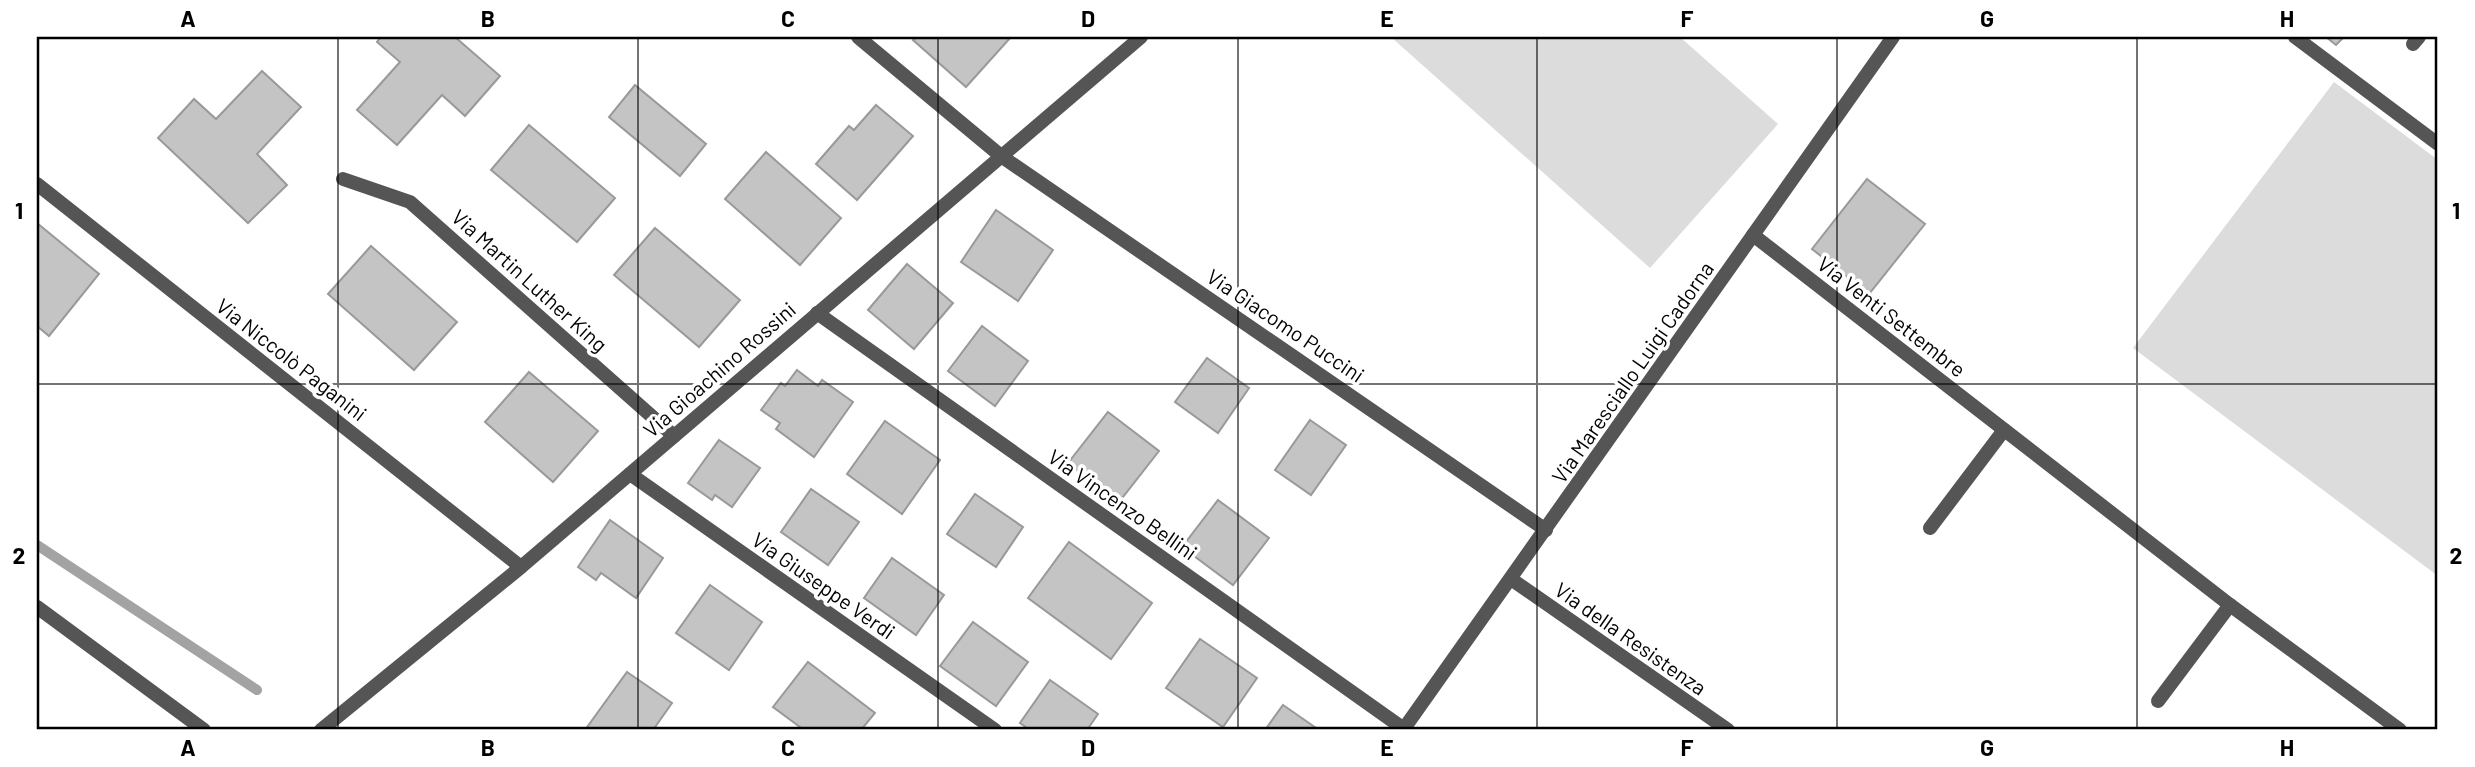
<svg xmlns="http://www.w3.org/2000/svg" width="2475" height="767" font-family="Barlow,sans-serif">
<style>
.grass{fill:#dcdcdc}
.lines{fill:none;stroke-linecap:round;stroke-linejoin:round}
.stream{stroke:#a3a3a3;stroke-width:10}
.building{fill:#c4c4c4;stroke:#999;stroke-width:2}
.pedestrian{stroke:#555;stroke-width:14}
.minor{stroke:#555;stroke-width:14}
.grid{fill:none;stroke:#000;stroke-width:2;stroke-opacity:0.55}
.labels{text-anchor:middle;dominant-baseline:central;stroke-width:7;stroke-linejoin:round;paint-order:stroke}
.street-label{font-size:21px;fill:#000;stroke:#fff}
.neatline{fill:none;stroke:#000;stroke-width:2.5}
.grid-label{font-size:23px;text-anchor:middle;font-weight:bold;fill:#000}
</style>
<rect width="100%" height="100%" fill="#fff"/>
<!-- grass -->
<g class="grass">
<polygon points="1391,37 1680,37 1778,124 1650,268"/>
<polygon points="2334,82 2438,160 2438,576 2133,348"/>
</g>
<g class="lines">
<!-- stream -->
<polyline class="stream" points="37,545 257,690"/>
</g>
<!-- building -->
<g class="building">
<polygon points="381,37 455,37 500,76 465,116 442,95 397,145 357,110 400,62 377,42"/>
<polygon points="917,37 1011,37 966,87 913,40"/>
<polygon points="2326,37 2344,37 2336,45"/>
<polygon points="262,71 301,107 257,154 287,185 248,223 158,138 194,99 216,119"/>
<polygon points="635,85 706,144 680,176 609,117"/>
<polygon points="876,105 913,136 857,200 816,164 849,126 854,130"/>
<polygon points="529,125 615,198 577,242 491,170"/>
<polygon points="766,152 841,218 800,265 725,199"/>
<polygon points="1867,179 1925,224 1869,294 1812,249"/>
<polygon points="996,210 1053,250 1018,301 961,262"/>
<polygon points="37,223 99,274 49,336 37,326"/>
<polygon points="655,228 740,300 699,347 614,275"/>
<polygon points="371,246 457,322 414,370 328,294"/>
<polygon points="907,264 953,303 914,349 868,310"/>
<polygon points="982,326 1028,361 995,406 948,371"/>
<polygon points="1207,358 1249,388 1218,433 1175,402"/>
<polygon points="797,370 818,386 822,380 853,402 814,457 776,429 780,423 761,410 781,383 785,386"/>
<polygon points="529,372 598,431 553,482 485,422"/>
<polygon points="1108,412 1159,451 1119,502 1068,463"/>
<polygon points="1310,420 1346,445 1311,495 1275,470"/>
<polygon points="885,421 940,460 902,514 847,474"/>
<polygon points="719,440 760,468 732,507 715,495 712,500 688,483"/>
<polygon points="811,489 859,522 828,565 781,532"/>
<polygon points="975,494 1023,527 996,567 947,534"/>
<polygon points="1218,500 1269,538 1233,585 1182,547"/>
<polygon points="610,520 663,558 636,598 601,573 596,580 578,567"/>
<polygon points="1069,542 1152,603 1111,659 1028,598"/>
<polygon points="892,558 944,595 916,635 864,598"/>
<polygon points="710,585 762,622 729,670 676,633"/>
<polygon points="973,622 1028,662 996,706 940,666"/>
<polygon points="1200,639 1257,678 1223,727 1166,688"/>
<polygon points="808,662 875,713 861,730 804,730 773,707"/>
<polygon points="627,672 672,703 653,730 585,730"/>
<polygon points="1050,680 1098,714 1087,730 1030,730 1020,723"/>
<polygon points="1283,705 1319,730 1265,730"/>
</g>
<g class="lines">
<!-- pedestrian -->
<polyline class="pedestrian" points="2295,37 2438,144"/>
<!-- minor -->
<g class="minor">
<polyline points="858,37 1001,156 1546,530"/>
<polyline points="2413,44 2419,37"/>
<polyline points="343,179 410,202 674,436"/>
<polyline points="37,184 521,567"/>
<polyline points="1753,235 2230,605 2400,730"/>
<polyline points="817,313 1404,729"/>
<polyline points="630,474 995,730"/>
<polyline points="1930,528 2004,430"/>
<polyline points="1511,579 1728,730"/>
<polyline points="37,607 204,730"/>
<polyline points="2158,701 2230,605"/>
<polyline points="321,730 521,567 1141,37"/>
<polyline points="1403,730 1893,37"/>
</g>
</g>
<!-- grid -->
<path class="grid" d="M338,37V730M638,37V730M938,37V730M1238,37V730M1537,37V730M1837,37V730M2137,37V730M37,384H2438"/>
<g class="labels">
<!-- street labels -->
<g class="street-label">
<text transform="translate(530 280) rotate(42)">Via Martin Luther King</text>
<text transform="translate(1892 316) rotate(38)">Via Venti Settembre</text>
<text transform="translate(1286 325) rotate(34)">Via Giacomo Puccini</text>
<text transform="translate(292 359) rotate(38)">Via Niccolò Paganini</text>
<text transform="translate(719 369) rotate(-41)">Via Gioachino Rossini</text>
<text transform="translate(1632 372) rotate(-55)">Via Maresciallo Luigi Cadorna</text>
<text transform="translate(1123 504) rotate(35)">Via Vincenzo Bellini</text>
<text transform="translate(824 585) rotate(35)">Via Giuseppe Verdi</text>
<text transform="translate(1631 638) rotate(35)">Via della Resistenza</text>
</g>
</g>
<!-- border -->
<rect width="2475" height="767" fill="none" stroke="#ffffff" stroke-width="77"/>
<rect x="38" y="38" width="2398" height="690" class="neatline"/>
<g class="grid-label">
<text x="188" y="27">A</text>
<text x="488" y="27">B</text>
<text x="788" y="27">C</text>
<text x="1088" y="27">D</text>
<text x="1387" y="27">E</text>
<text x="1687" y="27">F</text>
<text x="1987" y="27">G</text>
<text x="2287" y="27">H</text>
<text x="19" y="219">1</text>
<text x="2456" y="219">1</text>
<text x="19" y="564">2</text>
<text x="2456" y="564">2</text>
<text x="188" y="756">A</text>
<text x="488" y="756">B</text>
<text x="788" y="756">C</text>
<text x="1088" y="756">D</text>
<text x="1387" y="756">E</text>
<text x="1687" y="756">F</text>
<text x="1987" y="756">G</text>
<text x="2287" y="756">H</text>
</g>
</svg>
